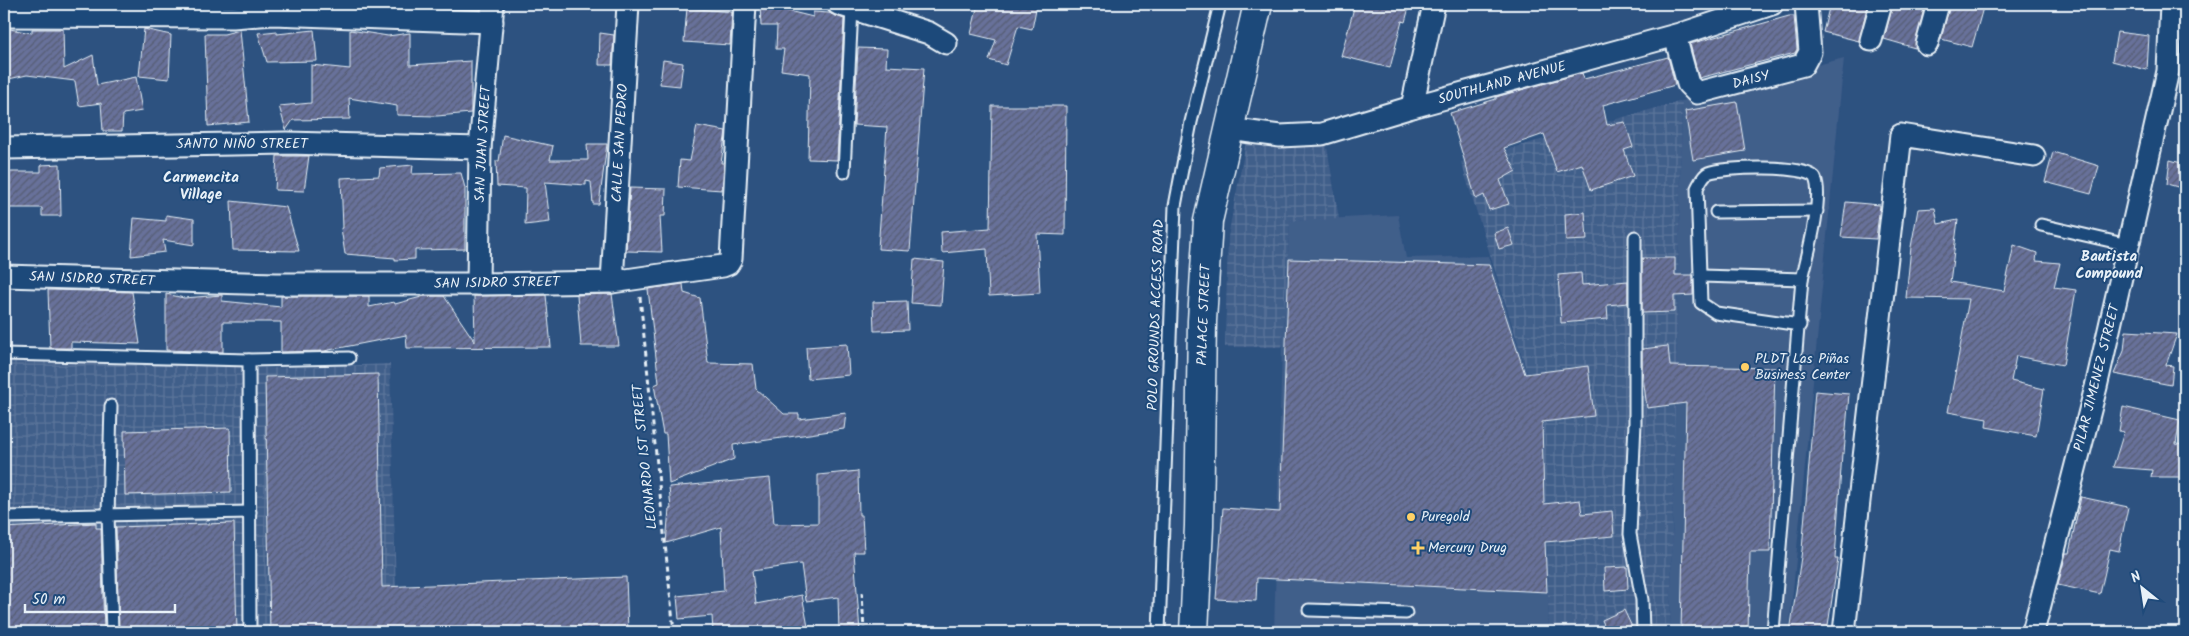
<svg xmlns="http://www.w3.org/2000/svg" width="2189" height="636" font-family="Kalam,sans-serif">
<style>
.built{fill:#415e8a}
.industrial{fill:url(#industrial-grid)}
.building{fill:url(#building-hatch);stroke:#e8f1f8}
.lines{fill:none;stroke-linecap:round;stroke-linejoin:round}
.service-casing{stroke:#e8f1f8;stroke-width:15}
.minor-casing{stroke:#e8f1f8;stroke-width:25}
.tertiary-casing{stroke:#e8f1f8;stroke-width:31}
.path{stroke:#e8f1f8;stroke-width:3;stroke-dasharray:5 4;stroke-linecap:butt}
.service{stroke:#1f4a7a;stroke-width:11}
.minor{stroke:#1f4a7a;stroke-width:21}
.tertiary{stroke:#1f4a7a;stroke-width:28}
.poi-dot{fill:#ffd166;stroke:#1f4a7a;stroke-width:2}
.labels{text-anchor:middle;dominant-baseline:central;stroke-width:4;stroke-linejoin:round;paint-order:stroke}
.street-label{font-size:14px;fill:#e8f1f8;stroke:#1f4a7a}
.poi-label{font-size:14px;fill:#e8f1f8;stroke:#1f4a7a;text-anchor:start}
.neighbourhood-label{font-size:15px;font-weight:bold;fill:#e8f1f8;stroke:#1f4a7a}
</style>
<defs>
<pattern id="industrial-grid" width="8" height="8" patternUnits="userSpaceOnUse" patternTransform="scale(1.25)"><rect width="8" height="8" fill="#415e8a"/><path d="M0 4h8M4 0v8" fill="none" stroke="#5c769b"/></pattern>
<pattern id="building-hatch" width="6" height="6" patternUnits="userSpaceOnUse" patternTransform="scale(1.25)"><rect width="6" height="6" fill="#67719a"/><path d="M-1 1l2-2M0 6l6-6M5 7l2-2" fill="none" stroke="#565c72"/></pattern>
</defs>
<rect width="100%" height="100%" fill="#2d5280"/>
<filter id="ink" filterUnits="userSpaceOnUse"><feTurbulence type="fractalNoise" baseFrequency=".02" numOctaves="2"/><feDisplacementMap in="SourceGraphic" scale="10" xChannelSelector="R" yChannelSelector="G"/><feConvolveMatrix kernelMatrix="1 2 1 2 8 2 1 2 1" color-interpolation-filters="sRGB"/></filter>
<g filter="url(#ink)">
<!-- built -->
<g class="built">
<polygon points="1844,58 1789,632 1670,632 1682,101"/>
<polygon points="1398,215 1406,258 1489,256 1543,423 1549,632 1274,632 1282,347 1290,221"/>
</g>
<!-- industrial -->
<g class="industrial">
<polygon points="1682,101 1670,632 1549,632 1543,423 1461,162"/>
<polygon points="1326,141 1339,219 1290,221 1282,347 1225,347 1228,237 1246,142 1276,144"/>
<polygon points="4,359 273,368 390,364 397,632 4,632"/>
</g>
<!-- building -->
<g class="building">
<polygon points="760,4 813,17 813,12 829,13 844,19 837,160 808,159 810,74 781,70 784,49 776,49 777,26 761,26"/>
<polygon points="978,4 1037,4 1032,29 1018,26 1006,65 989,60 996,40 971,34"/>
<polygon points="1355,4 1410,4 1405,22 1402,21 1390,68 1341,56"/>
<polygon points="1830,4 1868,4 1859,41 1823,32"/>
<polygon points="1893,4 1925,4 1915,48 1884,39"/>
<polygon points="1950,4 1984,4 1972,47 1941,39"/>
<polygon points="687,8 732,12 730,45 684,42"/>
<polygon points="1789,16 1794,16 1797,49 1795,53 1699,78 1690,44"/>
<polygon points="4,28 32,33 32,29 63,29 64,69 93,55 97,85 136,77 142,111 123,114 122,131 103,131 101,103 79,106 75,81 27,75 4,80"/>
<polygon points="144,29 171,35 169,79 139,76"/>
<polygon points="240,30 249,122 208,126 205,34 224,34"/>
<polygon points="314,30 317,61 267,62 258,33 277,31 277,34"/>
<polygon points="350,30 388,36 410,33 410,65 471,61 471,113 437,116 397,115 397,106 349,98 350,119 293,120 286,130 279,106 311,103 311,65 350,69"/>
<polygon points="2117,32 2149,36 2147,70 2112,61"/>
<polygon points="600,33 614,35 612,65 599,65"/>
<polygon points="858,48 887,49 886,66 924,68 910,251 878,249 887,127 854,125"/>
<polygon points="1668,57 1675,85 1603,105 1607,125 1625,122 1633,147 1624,150 1633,176 1591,190 1582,164 1557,172 1544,134 1504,148 1516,171 1500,180 1509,204 1489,210 1484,195 1476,199 1450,113 1496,99 1496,97 1582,73 1584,79"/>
<polygon points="663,60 683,63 680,86 660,84"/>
<polygon points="1737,102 1745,151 1693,160 1685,111"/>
<polygon points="992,106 1066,106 1065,235 1037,234 1040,293 989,296 987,249 942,253 941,232 990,228"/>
<polygon points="697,126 726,131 721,163 724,163 722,190 678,187 680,160 690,161"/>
<polygon points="503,135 553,146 550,160 588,160 587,144 607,144 599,204 593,204 591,182 586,181 586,185 545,182 550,222 525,225 526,188 497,186 496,161 499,161"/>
<polygon points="2053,152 2099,166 2091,194 2045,182"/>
<polygon points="277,156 309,156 304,191 275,190"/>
<polygon points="2170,160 2185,164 2185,189 2167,184"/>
<polygon points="60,164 61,216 42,216 42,208 4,208 4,172 41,172 41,165"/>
<polygon points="413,165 412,174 461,173 465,188 465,249 415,250 415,259 395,260 395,258 345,254 341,228 343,228 341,178 379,176 380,168"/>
<polygon points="630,188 666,189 665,216 660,216 662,252 626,251"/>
<polygon points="231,201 286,207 299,251 233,250"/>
<polygon points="1846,202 1880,205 1876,239 1841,237"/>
<polygon points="1935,208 1938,224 1958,220 1950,282 2004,291 2014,245 2037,253 2036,261 2060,263 2054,287 2076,290 2063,365 2016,356 2011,381 2044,389 2036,436 1986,427 1987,419 1948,412 1969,299 1906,298 1911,247 1918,209"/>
<polygon points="1585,212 1587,240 1566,241 1565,214"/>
<polygon points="166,215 194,219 194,245 163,240 165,252 131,256 134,218 166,221"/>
<polygon points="1508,228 1514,245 1499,249 1494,233"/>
<polygon points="1642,258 1675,258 1675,275 1693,275 1693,295 1674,296 1674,312 1642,313"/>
<polygon points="914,259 944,262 941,305 911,303"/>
<polygon points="1289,259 1489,265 1525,374 1588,366 1594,416 1542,422 1544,504 1580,500 1582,514 1612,511 1614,536 1545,542 1547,592 1257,578 1256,601 1216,599 1223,508 1280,512"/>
<polygon points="1581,273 1582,285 1628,281 1628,303 1607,305 1608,319 1561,323 1558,275"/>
<polygon points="683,284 684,293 700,298 708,363 753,364 756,389 784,414 799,414 799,419 846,413 844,429 733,445 734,459 669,484 666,434 663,434 654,385 659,383 648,289"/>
<polygon points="48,290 132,292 140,344 71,342 71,348 50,348"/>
<polygon points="166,294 184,298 222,295 222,301 281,307 281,296 369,296 369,307 394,302 395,304 425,296 444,296 475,342 474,296 546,295 551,347 407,348 406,335 324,351 281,352 281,322 223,322 223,352 166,350"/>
<polygon points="612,294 619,346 581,346 577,295"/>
<polygon points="907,301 908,330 874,331 873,302"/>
<polygon points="2126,331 2177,334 2166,365 2173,366 2171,385 2114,374 2124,351"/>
<polygon points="847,344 849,375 808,379 806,347"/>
<polygon points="1668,346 1670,366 1775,368 1770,552 1750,552 1748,632 1681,632 1686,403 1647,408 1642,369 1642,349"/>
<polygon points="378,374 382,587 626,577 628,632 270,632 265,377"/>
<polygon points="1815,391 1849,394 1844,453 1842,453 1835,559 1838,559 1827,632 1790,632 1802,550"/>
<polygon points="2123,407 2180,420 2176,444 2185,445 2185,477 2151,477 2152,470 2113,467 2124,432 2119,431"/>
<polygon points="230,428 231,492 125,495 124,431"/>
<polygon points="858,471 859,515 862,515 864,552 854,552 860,632 839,632 838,597 806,601 801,564 752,571 756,604 802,595 809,632 713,632 712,616 679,619 677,596 724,591 721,527 666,543 669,509 671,509 669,487 770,478 774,524 818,523 818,475"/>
<polygon points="2081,497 2128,507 2119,551 2110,549 2100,594 2058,585 2066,553 2069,553"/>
<polygon points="96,523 96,528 101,528 104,632 7,632 4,528"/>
<polygon points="234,523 237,632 119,632 116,527"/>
<polygon points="1627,567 1628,589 1605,591 1604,568"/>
<polygon points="1624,610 1632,627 1620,632 1607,632 1602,620"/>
</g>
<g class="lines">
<defs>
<g id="service">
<polyline points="844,172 852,8"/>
<polyline points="1716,212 1817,211"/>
<polyline points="2041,225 2128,245"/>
<polyline points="1635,237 1635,423 1630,534 1642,600 1643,632"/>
<polyline points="1701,276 1802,279 1773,632"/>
<path d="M1800,325L1716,313L1701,303L1697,188C1700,183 1703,175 1708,173C1722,167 1808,164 1815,178C1824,197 1807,258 1802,279"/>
<polyline points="4,354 249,360 349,358"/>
<polyline points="249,360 250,632"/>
<polyline points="111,406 108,515 112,632"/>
<polyline points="4,517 250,512"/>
<polyline points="1309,610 1406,613"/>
<polyline points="1159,632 1175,206 1191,122 1220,4"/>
</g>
<g id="minor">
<polyline points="838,4 929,33 946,43"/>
<polyline points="4,16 233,17 273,14 492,22"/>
<polyline points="1675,36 1688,84 1697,93 1803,65 1810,52 1806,4"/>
<polyline points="1871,40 1881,4"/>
<polyline points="1927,44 1938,4"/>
<polyline points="1412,107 1434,4"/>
<polyline points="1229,129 1280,136 1322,134 1412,107 1687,32 1772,4"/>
<polyline points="4,148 287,143 480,148"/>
<polyline points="4,276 276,284 478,284 612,282 723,266 728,264 731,259 745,4"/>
<polyline points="612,282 628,4"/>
<polyline points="478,284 480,148 493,4"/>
<polyline points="1844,632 1901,135 2034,156"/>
<polyline points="2033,632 2096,387 2168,71 2171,4"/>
</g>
<polyline id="tertiary" points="1194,632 1199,526 1202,321 1208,221 1258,4"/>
</defs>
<!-- service casing -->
<use href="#service" class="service-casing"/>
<!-- minor casing -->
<use href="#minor" class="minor-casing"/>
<!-- tertiary casing -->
<use href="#tertiary" class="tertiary-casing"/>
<!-- path -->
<g class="path">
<polyline points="640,297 674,632"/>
<polyline points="862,592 864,632"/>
</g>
<!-- service -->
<use href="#service" class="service"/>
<!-- minor -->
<use href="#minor" class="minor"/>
<!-- tertiary -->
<use href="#tertiary" class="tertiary"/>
</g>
</g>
<!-- markers -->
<g class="poi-dot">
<circle cx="1745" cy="367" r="5"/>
<circle cx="1411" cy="517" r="5"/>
<path d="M1415.5 540.5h5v5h5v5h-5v5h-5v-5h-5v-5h5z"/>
</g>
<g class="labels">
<!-- street labels -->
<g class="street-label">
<text transform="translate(1751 80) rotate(-14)">DAISY</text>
<text transform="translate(1502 83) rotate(-15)">SOUTHLAND AVENUE</text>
<text transform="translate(620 143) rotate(-87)">CALLE SAN PEDRO</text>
<text x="242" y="144">SANTO NIÑO STREET</text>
<text transform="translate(483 144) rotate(-87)">SAN JUAN STREET</text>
<text transform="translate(92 279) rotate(2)">SAN ISIDRO STREET</text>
<text transform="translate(497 283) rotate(-1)">SAN ISIDRO STREET</text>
<text transform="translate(1156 315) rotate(-88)">POLO GROUNDS ACCESS ROAD</text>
<text transform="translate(1204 315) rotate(-88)">PALACE STREET</text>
<text transform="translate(2097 378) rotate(-76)">PILAR JIMENEZ STREET</text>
<text transform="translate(645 457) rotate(-96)">LEONARDO 1ST STREET</text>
</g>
<!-- poi labels -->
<g class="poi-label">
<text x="1755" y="359">PLDT Las Piñas<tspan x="1755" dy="16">Business Center</tspan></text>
<text x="1421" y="517">Puregold</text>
<text x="1428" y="548">Mercury Drug</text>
</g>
<!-- neighbourhood labels -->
<g class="neighbourhood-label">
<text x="201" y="178">Carmencita<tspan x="201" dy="17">Village</tspan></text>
<text x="2109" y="257">Bautista<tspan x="2109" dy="17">Compound</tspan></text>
</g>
</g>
<!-- margin -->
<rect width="2189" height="636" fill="none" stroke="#1f4a7a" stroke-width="20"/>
<rect x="10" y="10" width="2169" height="616" fill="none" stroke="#e8f1f8" stroke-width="2" filter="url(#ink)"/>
<!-- north arrow -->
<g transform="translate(2142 588) rotate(330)" stroke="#1f4a7a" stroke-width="4" paint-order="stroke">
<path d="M0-4L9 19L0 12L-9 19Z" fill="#e8f1f8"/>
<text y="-8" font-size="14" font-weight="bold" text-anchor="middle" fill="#e8f1f8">N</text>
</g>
<!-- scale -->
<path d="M25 604v8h150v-8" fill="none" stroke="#e8f1f8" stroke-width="2.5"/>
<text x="32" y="604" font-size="15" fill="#e8f1f8" stroke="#1f4a7a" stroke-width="4" paint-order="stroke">50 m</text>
</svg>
